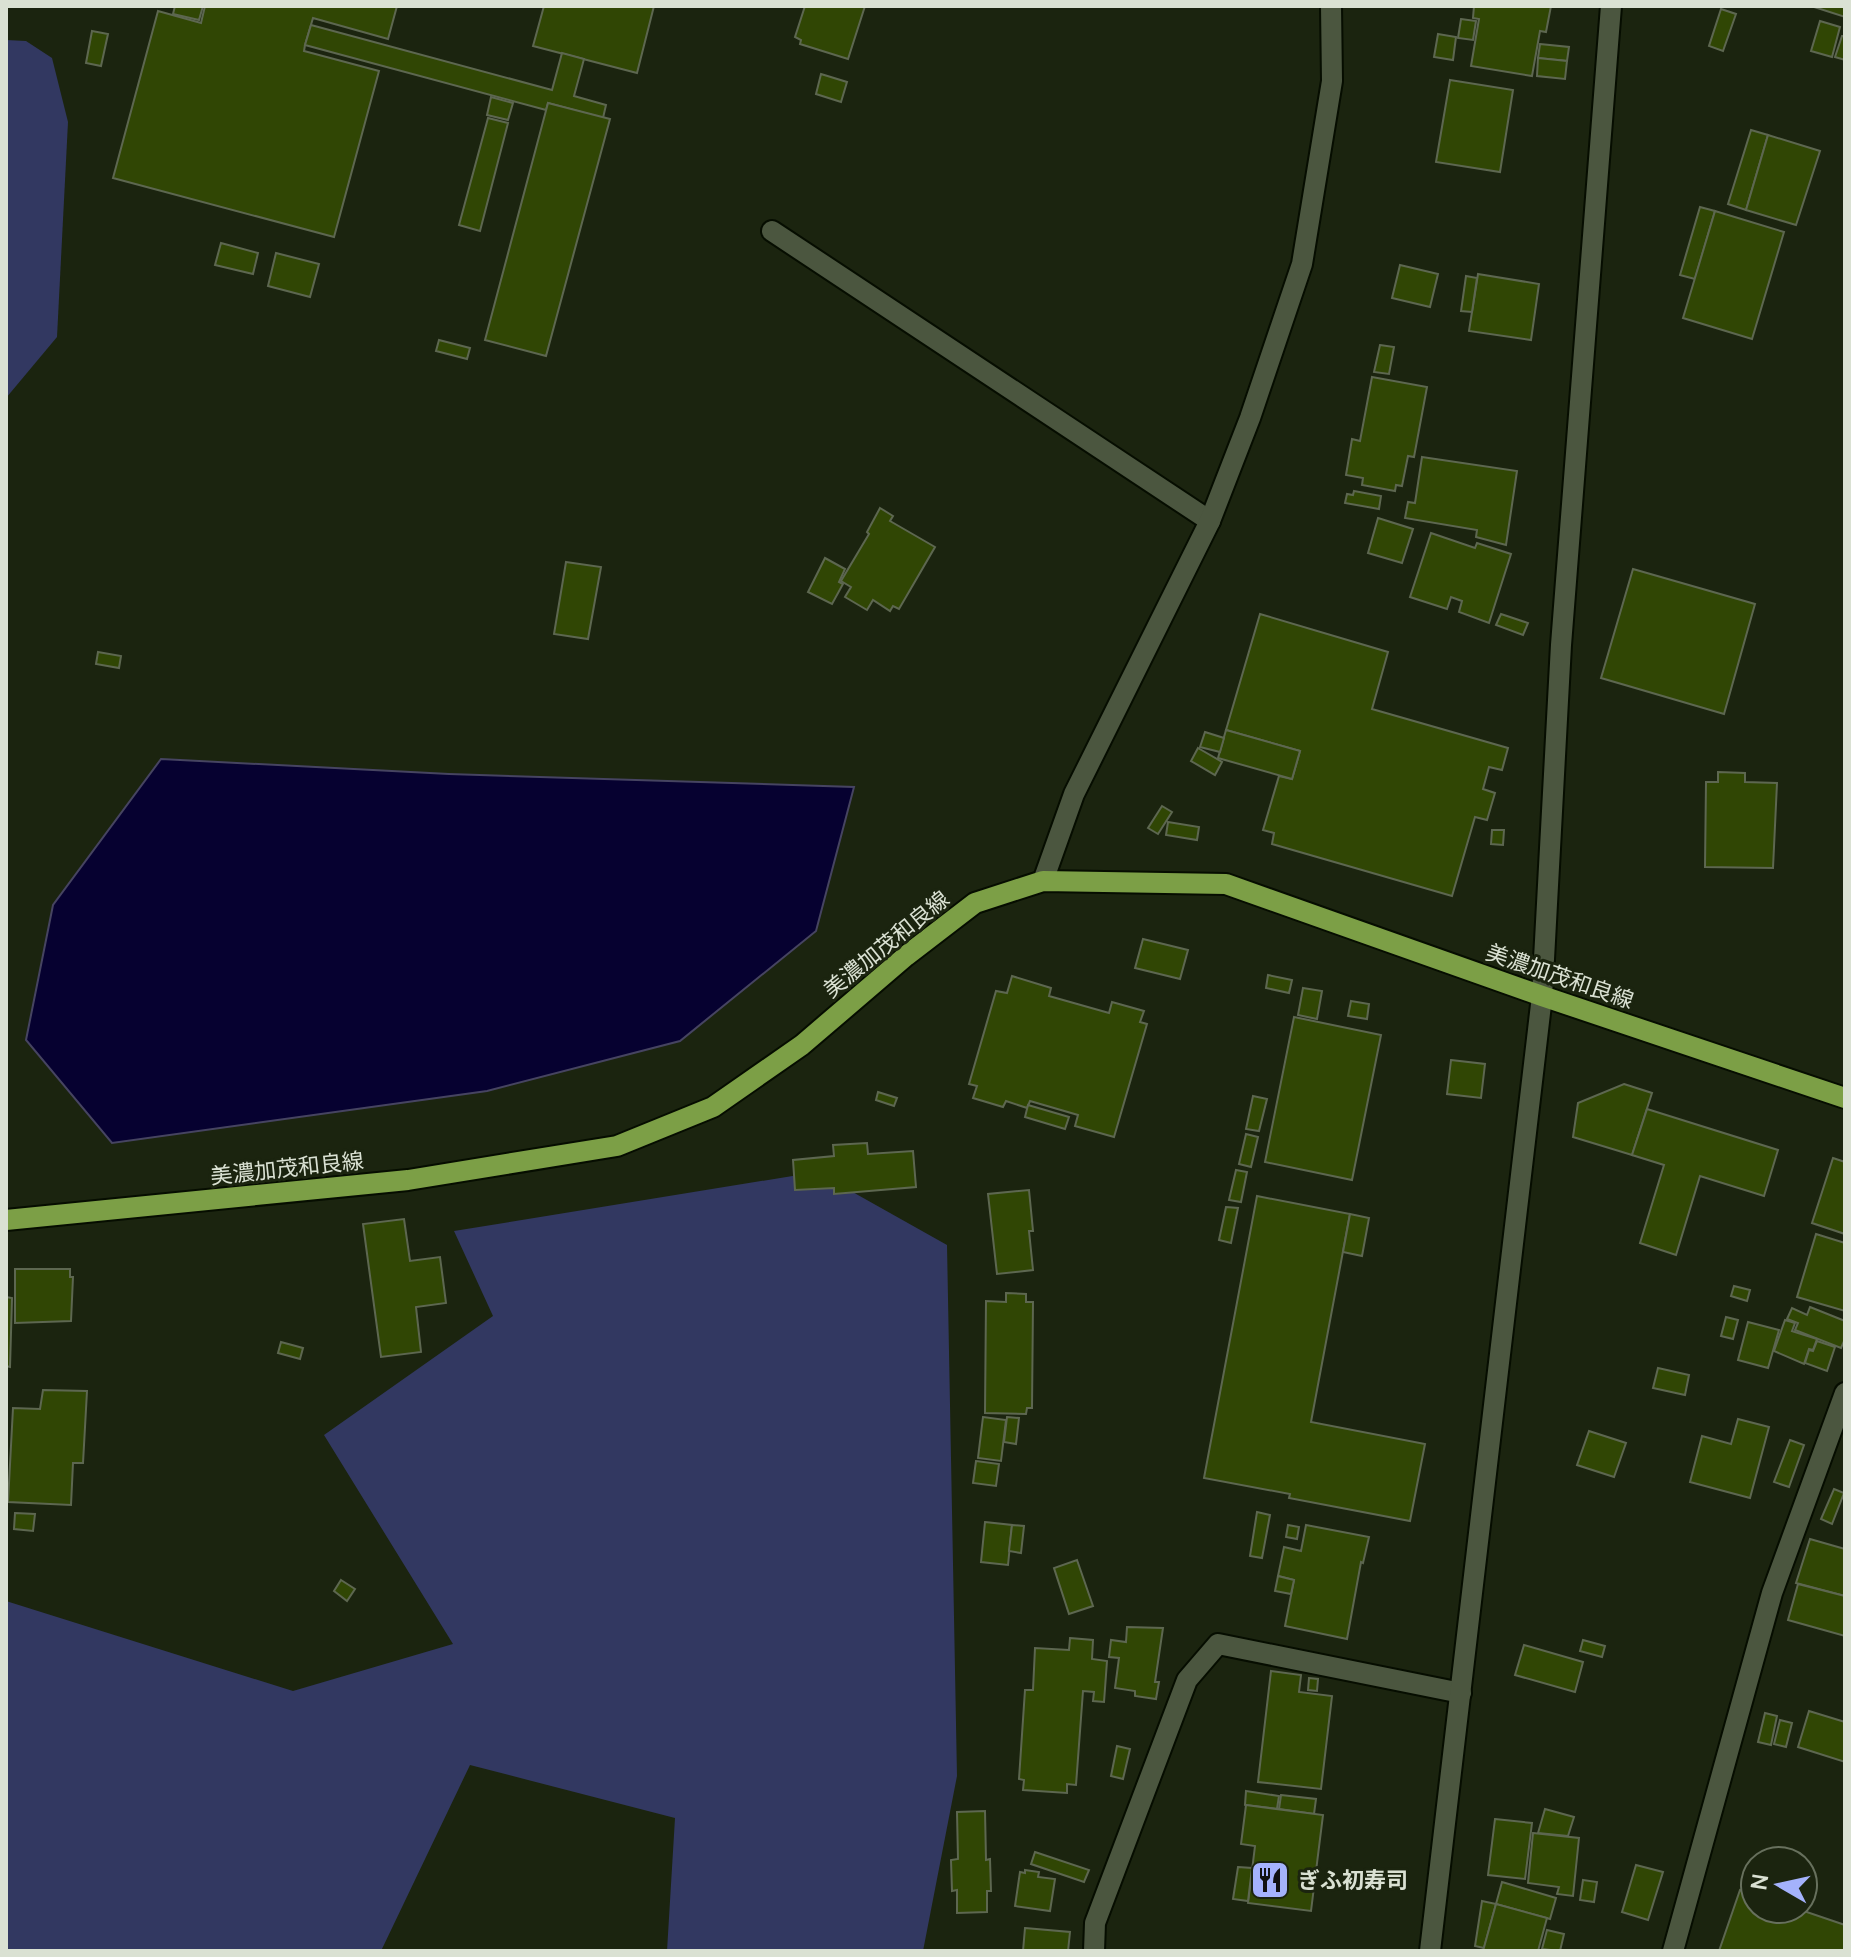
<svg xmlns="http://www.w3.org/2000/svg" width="1851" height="1957" font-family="Manrope,'Noto Sans JP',sans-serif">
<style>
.green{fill:#323861}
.water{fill:#060130;stroke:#464461;stroke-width:2}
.building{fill:#304604;stroke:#5d6750;stroke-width:2}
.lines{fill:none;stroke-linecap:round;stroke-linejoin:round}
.street-casing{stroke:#060d00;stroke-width:24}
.secondary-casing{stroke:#060d00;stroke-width:24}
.primary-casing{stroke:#060d00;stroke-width:24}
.street{stroke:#4b563f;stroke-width:20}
.secondary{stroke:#4b563f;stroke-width:20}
.primary{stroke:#7c9f46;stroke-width:20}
.labels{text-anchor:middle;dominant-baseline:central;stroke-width:6;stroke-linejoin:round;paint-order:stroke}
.street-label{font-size:22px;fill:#dae1d3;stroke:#1b240f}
.poi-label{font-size:22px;font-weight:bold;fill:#dae1d3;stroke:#1b240f;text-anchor:start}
</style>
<rect width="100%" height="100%" fill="#1b240f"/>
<!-- green -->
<g class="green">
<polygon points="6,40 26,41 52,58 68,122 57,337 6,398"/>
<polygon points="817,1172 947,1245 957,1776 923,1951 667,1951 675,1818 470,1765 381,1951 6,1951 6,1601 293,1691 453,1644 324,1435 493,1316 454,1231"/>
</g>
<!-- water -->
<polygon class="water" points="161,759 449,774 854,787 816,931 680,1041 487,1091 112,1143 26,1040 53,905"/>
<!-- building -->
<g class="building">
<polygon points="175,6 203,6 199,20 173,14"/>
<polygon points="205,6 397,6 388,39 313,18 305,45 304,51 379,71 334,237 113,178 158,11 201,23"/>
<polygon points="544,6 654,6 637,73 533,46"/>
<polygon points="805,6 865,6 848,59 800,44 801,40 795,37"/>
<polygon points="1474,6 1551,6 1546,32 1540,31 1532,76 1471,66 1479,19 1473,18"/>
<polygon points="1811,6 1845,6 1845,17"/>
<polygon points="1721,9 1736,14 1723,51 1709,46"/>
<polygon points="1461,19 1476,21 1473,40 1458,38"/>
<polygon points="1820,21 1840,27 1832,57 1811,51"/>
<polygon points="311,25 552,90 562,53 584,59 574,96 606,105 603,118 548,103 546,110 305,45"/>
<polygon points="92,31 108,34 101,66 86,63"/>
<polygon points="1438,34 1456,37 1453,60 1434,57"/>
<polygon points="1842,36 1845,36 1845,60 1835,57"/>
<polygon points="1540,44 1569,47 1567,61 1538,58"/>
<polygon points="1538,58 1567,61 1565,79 1537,76"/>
<polygon points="821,74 847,82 841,102 816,94"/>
<polygon points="1450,80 1513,90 1500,172 1436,162"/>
<polygon points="491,97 513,103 508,120 487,115"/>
<polygon points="548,103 610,119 546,356 485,340"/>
<polygon points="488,118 508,123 480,231 459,225"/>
<polygon points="1751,130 1768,135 1746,210 1728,204"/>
<polygon points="1768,135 1820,151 1796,225 1746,210"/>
<polygon points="1700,207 1715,211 1695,279 1680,275"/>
<polygon points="1715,211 1784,232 1752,339 1683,318"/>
<polygon points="221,243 258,253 253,274 215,265"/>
<polygon points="276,253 319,264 310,297 268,286"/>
<polygon points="1400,265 1438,274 1430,307 1392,298"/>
<polygon points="1478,274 1539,284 1531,340 1469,331"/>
<polygon points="1466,276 1477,278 1472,312 1461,311"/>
<polygon points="439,340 470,348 467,359 436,351"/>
<polygon points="1380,345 1394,347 1389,374 1374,372"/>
<polygon points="1372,377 1427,387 1414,457 1408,456 1402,486 1396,485 1395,491 1362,485 1363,478 1346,475 1352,439 1360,441"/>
<polygon points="1422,457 1517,471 1506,545 1476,537 1477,530 1405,518 1408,502 1415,503"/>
<polygon points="1354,491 1381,496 1379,509 1345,503 1347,494 1353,495"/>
<polygon points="880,508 893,516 890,521 935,547 899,609 893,606 890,611 873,600 867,610 845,597 851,587 841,581 869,534 867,532"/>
<polygon points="1378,518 1413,529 1402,563 1368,553"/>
<polygon points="1431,533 1475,548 1477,543 1511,554 1489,623 1459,612 1462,601 1451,597 1447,609 1410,597"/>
<polygon points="825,558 845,569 839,582 843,584 832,604 808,592"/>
<polygon points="566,562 601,567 588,639 554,634"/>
<polygon points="1633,569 1755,604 1724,714 1601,678"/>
<polygon points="1260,614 1388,652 1372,709 1508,748 1502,770 1489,767 1483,789 1495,793 1487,820 1475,817 1452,896 1272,844 1274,833 1263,830 1279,776 1292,779 1300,751 1226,730"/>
<polygon points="1501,614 1528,623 1523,635 1496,625"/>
<polygon points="98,652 121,656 119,668 96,664"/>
<polygon points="1226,730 1300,751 1292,779 1218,758"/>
<polygon points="1205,732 1224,738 1220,752 1200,747"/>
<polygon points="1198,748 1222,762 1215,775 1191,761"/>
<polygon points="1718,772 1745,773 1745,782 1777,783 1773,868 1705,867 1706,782 1718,782"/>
<polygon points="1162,806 1172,812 1158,834 1148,828"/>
<polygon points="1168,822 1199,827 1197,840 1166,835"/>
<polygon points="1492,830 1504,830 1503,845 1491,844"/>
<polygon points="1143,939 1188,950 1180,979 1135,968"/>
<polygon points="1268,975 1292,980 1289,993 1266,988"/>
<polygon points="1012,976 1051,988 1049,996 1109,1013 1112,1002 1144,1011 1140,1022 1147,1024 1114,1137 1075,1126 1078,1115 1030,1101 1027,1108 1006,1101 1003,1107 973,1098 977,1086 969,1084 996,991 1007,993"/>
<polygon points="1303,988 1322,991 1317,1019 1298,1015"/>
<polygon points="1351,1001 1369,1004 1367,1019 1348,1016"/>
<polygon points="1294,1017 1381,1035 1352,1180 1265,1162"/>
<polygon points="1451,1060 1485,1064 1481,1098 1447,1094"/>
<polygon points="1624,1084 1652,1093 1632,1155 1573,1137 1578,1103"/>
<polygon points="878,1092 897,1098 894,1106 876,1100"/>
<polygon points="1253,1096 1267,1099 1259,1131 1246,1129"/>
<polygon points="1028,1105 1069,1117 1065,1129 1025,1117"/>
<polygon points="1647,1109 1778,1150 1764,1196 1700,1176 1676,1255 1640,1243 1664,1165 1632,1155"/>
<polygon points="1246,1134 1258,1137 1251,1167 1239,1164"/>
<polygon points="867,1143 868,1154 913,1151 916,1187 834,1194 834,1188 795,1190 793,1160 834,1156 833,1145"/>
<polygon points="1833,1158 1845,1162 1845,1234 1812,1223"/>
<polygon points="1236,1170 1247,1172 1241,1202 1229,1200"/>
<polygon points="1029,1190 1033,1231 1029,1231 1033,1270 997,1274 988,1194"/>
<polygon points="1257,1196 1350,1214 1311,1422 1425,1444 1410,1521 1289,1498 1290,1494 1204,1478"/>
<polygon points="1226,1207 1238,1208 1231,1243 1219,1240"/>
<polygon points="1350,1214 1369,1218 1362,1256 1343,1252"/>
<polygon points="404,1219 410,1261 440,1257 446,1303 416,1307 421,1352 381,1357 363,1224"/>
<polygon points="1816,1234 1845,1243 1845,1311 1797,1297"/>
<polygon points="15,1269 70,1269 70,1277 73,1277 71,1321 15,1323"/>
<polygon points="1734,1286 1750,1290 1747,1301 1731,1296"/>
<polygon points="1006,1293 1026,1294 1026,1302 1033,1302 1032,1408 1027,1408 1026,1414 985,1413 986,1301 1006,1302"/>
<polygon points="6,1297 12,1298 10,1367 6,1366"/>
<polygon points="1810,1307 1845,1321 1845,1339 1841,1348 1795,1330 1798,1323 1787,1319 1792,1308 1807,1315"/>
<polygon points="1726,1317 1738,1320 1733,1339 1721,1336"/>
<polygon points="1785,1320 1795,1323 1792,1331 1817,1339 1813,1350 1809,1349 1804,1364 1774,1351"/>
<polygon points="1748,1322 1779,1330 1768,1368 1738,1360"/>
<polygon points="1817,1341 1835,1347 1827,1371 1805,1363 1809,1350 1813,1351"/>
<polygon points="281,1342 303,1348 300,1359 278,1353"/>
<polygon points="1658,1368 1689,1375 1685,1395 1653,1388"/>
<polygon points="43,1390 87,1391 83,1463 73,1463 71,1505 8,1502 13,1408 40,1409"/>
<polygon points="983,1417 1006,1420 1001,1461 978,1458"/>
<polygon points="1007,1417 1019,1418 1016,1444 1004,1442"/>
<polygon points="1738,1419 1769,1427 1750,1498 1690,1482 1702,1436 1731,1444"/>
<polygon points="1589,1431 1626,1443 1614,1477 1577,1465"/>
<polygon points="1790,1440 1804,1445 1789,1487 1774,1482"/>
<polygon points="976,1461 999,1464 996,1486 973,1483"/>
<polygon points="1834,1489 1844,1493 1832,1524 1821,1519"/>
<polygon points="1257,1512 1270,1515 1262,1558 1250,1556"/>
<polygon points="15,1513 35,1514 33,1531 14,1529"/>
<polygon points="985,1522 1012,1525 1008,1565 981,1562"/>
<polygon points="1012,1525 1024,1526 1021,1553 1009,1551"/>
<polygon points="1288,1525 1299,1527 1297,1539 1286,1537"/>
<polygon points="1306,1525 1369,1537 1363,1563 1361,1562 1347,1639 1285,1626 1294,1580 1278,1576 1284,1547 1301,1551"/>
<polygon points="1810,1539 1845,1549 1845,1596 1796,1583"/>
<polygon points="1077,1560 1093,1606 1069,1614 1054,1568"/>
<polygon points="1278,1576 1294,1580 1291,1594 1275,1591"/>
<polygon points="341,1580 355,1589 347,1601 334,1591"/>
<polygon points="1798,1584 1845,1596 1845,1636 1788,1620"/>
<polygon points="1127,1627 1163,1628 1155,1682 1159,1682 1156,1699 1135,1696 1135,1691 1115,1688 1119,1658 1109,1657 1111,1640 1126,1642"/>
<polygon points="1070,1638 1093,1640 1092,1659 1107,1661 1104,1702 1093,1701 1094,1692 1083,1691 1076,1785 1067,1784 1067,1793 1023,1790 1024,1780 1019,1779 1025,1690 1033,1690 1035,1648 1069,1650"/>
<polygon points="1583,1640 1605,1646 1602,1657 1580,1651"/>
<polygon points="1524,1645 1583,1662 1575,1692 1515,1675"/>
<polygon points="1271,1671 1301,1675 1299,1692 1332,1696 1321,1789 1258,1782"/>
<polygon points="1309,1678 1318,1679 1317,1691 1308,1690"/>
<polygon points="1809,1711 1845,1722 1845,1762 1798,1747"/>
<polygon points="1765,1713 1777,1716 1771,1745 1758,1742"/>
<polygon points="1780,1720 1792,1723 1786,1747 1774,1744"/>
<polygon points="1117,1746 1130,1749 1123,1779 1111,1776"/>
<polygon points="1246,1791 1279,1796 1277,1809 1245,1805"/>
<polygon points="1281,1795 1316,1799 1314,1814 1279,1809"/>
<polygon points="1246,1805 1323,1815 1311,1911 1248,1903 1255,1846 1241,1844"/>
<polygon points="1545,1809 1574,1817 1568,1836 1538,1833"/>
<polygon points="985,1811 986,1860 990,1859 991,1891 987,1891 987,1912 957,1913 957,1890 952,1891 951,1860 958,1859 957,1812"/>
<polygon points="1495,1819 1532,1823 1525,1879 1488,1875"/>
<polygon points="1533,1833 1579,1838 1573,1896 1557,1894 1559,1887 1528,1883"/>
<polygon points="1035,1852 1089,1870 1084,1882 1031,1864"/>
<polygon points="1636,1865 1663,1872 1648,1920 1622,1912"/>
<polygon points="1238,1867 1252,1868 1248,1901 1233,1899"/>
<polygon points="1025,1870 1039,1872 1038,1877 1055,1879 1050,1911 1015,1906 1020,1872 1025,1873"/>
<polygon points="1583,1880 1597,1882 1594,1902 1580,1900"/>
<polygon points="1502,1882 1556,1898 1550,1919 1496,1904"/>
<polygon points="1740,1890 1755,1895 1755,1909 1798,1909 1845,1925 1845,1951 1719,1951"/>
<polygon points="1482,1901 1496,1904 1484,1948 1475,1946"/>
<polygon points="1496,1904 1547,1918 1538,1951 1483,1951"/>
<polygon points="1025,1928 1070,1932 1068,1951 1023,1951"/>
<polygon points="1547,1930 1564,1934 1560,1951 1542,1949"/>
</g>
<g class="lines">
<defs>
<g id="street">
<polyline points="772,231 1210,521"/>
<polyline points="1043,881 1074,794 1210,521 1250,418 1302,264 1332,81 1331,6"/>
<polyline points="1094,1951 1095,1923 1187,1680 1218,1644 1461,1693"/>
<polyline points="1673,1951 1772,1593 1845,1393"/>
</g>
<polyline id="secondary" points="1430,1951 1542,996 1561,645 1611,6"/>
<polyline id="primary" points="6,1220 408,1180 617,1146 713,1107 802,1045 906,956 975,903 1043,881 1226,884 1542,996 1845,1098"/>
</defs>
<!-- street casing -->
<use href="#street" class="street-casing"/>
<!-- secondary casing -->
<use href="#secondary" class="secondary-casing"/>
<!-- primary casing -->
<use href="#primary" class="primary-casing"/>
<!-- street -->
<use href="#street" class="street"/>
<!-- secondary -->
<use href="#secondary" class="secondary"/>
<!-- primary -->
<use href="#primary" class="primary"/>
</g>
<!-- icons -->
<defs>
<symbol id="restaurant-square" viewBox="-11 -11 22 22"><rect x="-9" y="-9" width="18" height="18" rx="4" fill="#a4b2fc" stroke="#1b240f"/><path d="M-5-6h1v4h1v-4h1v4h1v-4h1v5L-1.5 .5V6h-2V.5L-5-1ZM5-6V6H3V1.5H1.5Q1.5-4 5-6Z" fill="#111"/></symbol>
</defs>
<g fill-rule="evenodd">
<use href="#restaurant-square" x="1248" y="1858" width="44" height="44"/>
</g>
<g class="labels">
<!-- street labels -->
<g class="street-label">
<text transform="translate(886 944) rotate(-39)">美濃加茂和良線</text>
<text transform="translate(1560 976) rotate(19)">美濃加茂和良線</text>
<text transform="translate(287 1168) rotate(-6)">美濃加茂和良線</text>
</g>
<!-- poi labels -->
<g class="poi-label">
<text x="1298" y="1880">ぎふ初寿司</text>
</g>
</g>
<!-- border -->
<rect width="1851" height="1957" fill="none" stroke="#dae1d3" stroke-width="16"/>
<!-- north arrow -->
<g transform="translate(1779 1885) rotate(279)"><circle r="38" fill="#1b240f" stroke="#67705d" stroke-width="2"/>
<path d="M0-6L14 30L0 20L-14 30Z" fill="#a4b2fc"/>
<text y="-12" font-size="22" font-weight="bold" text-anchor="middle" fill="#dae1d3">N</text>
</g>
</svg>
